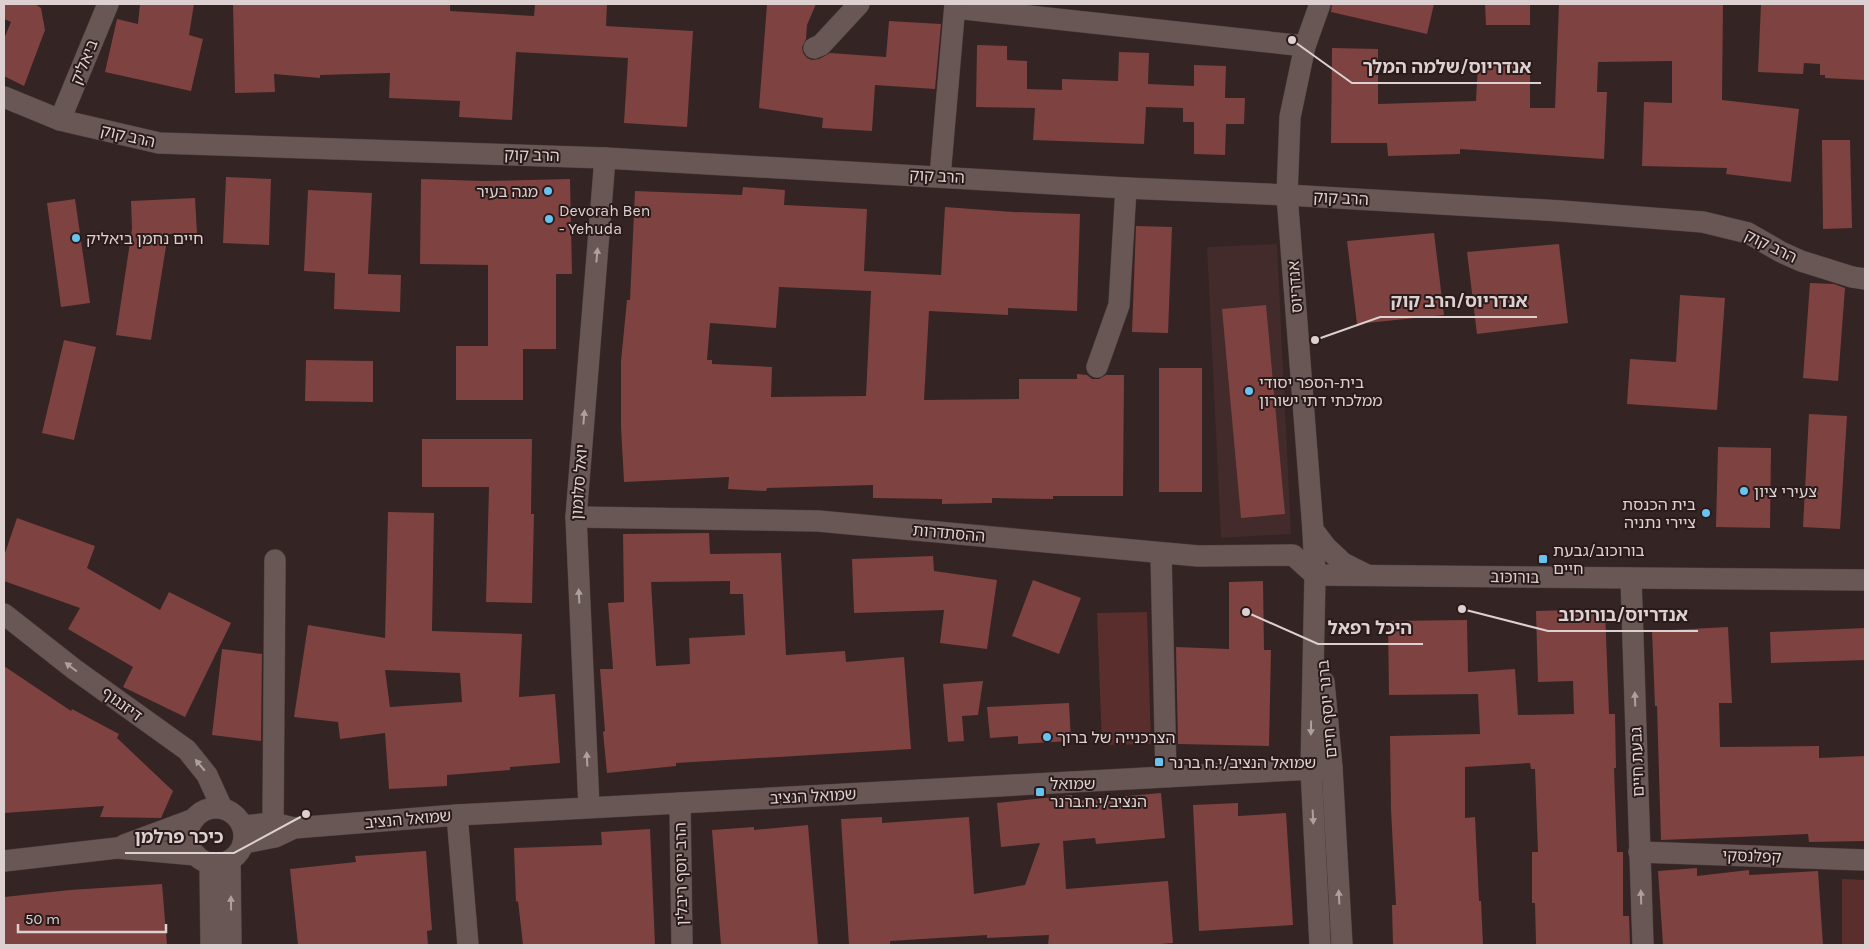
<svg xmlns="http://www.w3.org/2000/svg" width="1869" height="949" font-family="Karla,'Noto Sans Hebrew',sans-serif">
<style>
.built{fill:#422b2a}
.green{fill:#5a2e2d}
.building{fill:#7e4240;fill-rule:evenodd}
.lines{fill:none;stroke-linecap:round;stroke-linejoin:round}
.minor-casing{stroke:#4d403f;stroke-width:22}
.minor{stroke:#695756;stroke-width:21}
.oneway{fill:#aea09f}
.poi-dot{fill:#69c3f1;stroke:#2a1b1a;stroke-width:2}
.labels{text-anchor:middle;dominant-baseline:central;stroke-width:4;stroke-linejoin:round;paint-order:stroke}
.street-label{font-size:16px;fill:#dcd1d0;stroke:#2a1b1a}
.poi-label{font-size:16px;fill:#dcd1d0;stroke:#2a1b1a;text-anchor:start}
.leader{fill:none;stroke:#dcd1d0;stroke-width:2}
.callout-dot{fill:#dcd1d0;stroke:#2a1b1a;stroke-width:2}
.callout-label{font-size:18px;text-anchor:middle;font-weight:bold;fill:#dcd1d0;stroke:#2a1b1a;stroke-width:4;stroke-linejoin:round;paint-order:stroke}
</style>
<rect width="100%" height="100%" fill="#342423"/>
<!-- built -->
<polygon class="built" points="1277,244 1291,534 1221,538 1207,247"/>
<!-- green -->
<g class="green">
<polygon points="1147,612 1151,744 1102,745 1097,613"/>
<polygon points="1842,879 1865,880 1865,945 1842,945"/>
</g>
<!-- building -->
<g class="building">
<polygon points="4,4 35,4 41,8 45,30 24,86 4,76 4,39 11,22 4,19"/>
<polygon points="140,4 194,4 189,35 203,39 191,91 105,72 117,19 138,24"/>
<polygon points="233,4 450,4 450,11 534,16 535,4 607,4 606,26 693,31 687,127 624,123 628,58 516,52 512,120 459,117 460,101 389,98 390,73 320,75 320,78 274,74 275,92 235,93"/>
<polygon points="767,4 816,4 807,25 806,39 802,47 803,53 807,58 812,60 819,59 830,53 886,57 889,21 941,24 935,89 875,85 872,131 822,128 823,118 759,108"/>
<polygon points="1332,4 1434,4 1427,34 1331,12"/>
<polygon points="1485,4 1530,4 1530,25 1486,25"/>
<polygon points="1559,4 1723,4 1722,100 1799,109 1791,182 1726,174 1727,168 1642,166 1644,102 1672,103 1672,61 1598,62 1597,92 1607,92 1604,159 1460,149 1460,154 1388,156 1387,143 1331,143 1332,48 1378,49 1378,104 1476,101 1478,64 1530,67 1530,108 1555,108"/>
<polygon points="1761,4 1865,4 1864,80 1825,78 1825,75 1820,75 1820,64 1804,63 1803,74 1758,72"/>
<polygon points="977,45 1007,46 1007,60 1027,61 1027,89 1062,90 1062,79 1118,81 1119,52 1149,53 1148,84 1194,86 1194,65 1226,66 1225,98 1245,98 1244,124 1226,124 1225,155 1194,154 1194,122 1183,122 1183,108 1146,107 1144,144 1033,140 1035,108 976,107"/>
<polygon points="1822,140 1850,140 1852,228 1823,229"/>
<polygon points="226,177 271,179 269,245 223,243"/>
<polygon points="421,179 484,181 570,179 572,274 556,274 556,349 523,349 523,400 456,400 456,346 488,346 488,265 420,264"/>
<path d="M743,187L785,190L784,205L867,209L864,271L941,275L945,207L1013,212L1080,214L1077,311L1008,308V315L929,311L924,400L1019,399V379H1077V374L1087,375L1092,379H1099L1106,375H1124L1123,496H1053V499L992,498V503L942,504V499L873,498V485L767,488L766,491L728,489L729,477L624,482L621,427V361L627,300H630L635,191L742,195ZM779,287L871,291L866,396L771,397L772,367L712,364V360H707L710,323L776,328Z"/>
<polygon points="308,190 372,193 368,274 401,275 400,312 334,309 335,273 304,271"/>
<polygon points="195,198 197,233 168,234 151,340 116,335 132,229 131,201"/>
<polygon points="75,199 90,303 61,307 47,203"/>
<polygon points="1136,226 1172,227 1168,333 1132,332"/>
<polygon points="1434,233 1444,315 1357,324 1347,241"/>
<polygon points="1559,244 1568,323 1477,334 1467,252"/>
<polygon points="1810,283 1834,284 1845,288 1838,381 1803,378"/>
<polygon points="1680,295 1725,298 1717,410 1627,404 1630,359 1676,362"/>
<polygon points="1266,305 1285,514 1241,518 1222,309"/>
<polygon points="64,340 96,347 74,440 42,433"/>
<polygon points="306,360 373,361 373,402 305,401"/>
<rect x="1159" y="368" width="43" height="124"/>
<polygon points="1809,414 1847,416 1840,529 1803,527"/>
<polygon points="422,439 532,439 531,514 534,514 532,603 486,602 489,487 422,487"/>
<polygon points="1718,447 1771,448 1770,528 1716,527"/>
<path d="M388,512L434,513L432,631L522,634L519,697L555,694L560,763L510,767V770L447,775V786L389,789L385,733L340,739L338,722L294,717L308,625L385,638ZM385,670L460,673L462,702L390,707Z"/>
<polygon points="17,518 95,546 87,568 160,610 169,592 231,623 185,717 123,687 133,667 68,629 80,608 4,581 4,556"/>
<path d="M709,533L710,554L781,553L786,655L845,651L846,662L904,657L911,749L676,763V766L607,773L603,732L605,731L600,669H613L608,603L624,602L623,534ZM730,581V594H743L745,635L689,638L690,664L656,666L651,582Z"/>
<polygon points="933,556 934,571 997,580 987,649 940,643 944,610 854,613 852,559"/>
<polygon points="1033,580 1081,598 1059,654 1012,636"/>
<polygon points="1263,581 1264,650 1271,650 1269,746 1178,744 1176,647 1229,649 1229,582"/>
<polygon points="1605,609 1609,714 1615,714 1616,768 1614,768 1617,852 1623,852 1623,916 1629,916 1630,945 1536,945 1535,903 1532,903 1532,852 1538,852 1535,769 1531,769 1530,763 1465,767 1465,818 1475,817 1479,901 1481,901 1483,945 1393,945 1392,905 1396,905 1391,810 1390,736 1480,734 1478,694 1389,695 1388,621 1467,620 1468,672 1515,669 1518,715 1574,714 1573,681 1538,682 1536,611"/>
<polygon points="1728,627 1732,703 1719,703 1720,747 1819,746 1819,758 1865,756 1865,841 1809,842 1808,834 1661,840 1657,706 1655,706 1652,631"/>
<polygon points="1865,628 1865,660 1771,663 1770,632"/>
<polygon points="222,649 262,654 261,741 212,735"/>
<polygon points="4,666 71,711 72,709 119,734 117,738 173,791 161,818 100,817 104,806 4,813"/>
<polygon points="983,681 978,715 962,716 964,741 948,742 943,684"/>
<polygon points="1069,703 1071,741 1018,744 1018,736 990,738 987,707"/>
<polygon points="1161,793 1165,838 1096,844 1095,838 1063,841 1066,889 1168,881 1173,943 1149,945 1048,945 1049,935 987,938 987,935 890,941 890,944 849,945 841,819 882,817 882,823 969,817 974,894 1025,885 1040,843 1001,847 997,803 1072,795 1072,801"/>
<polygon points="1238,803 1238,816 1286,813 1293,925 1199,931 1193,805"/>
<polygon points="808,825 818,945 721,945 712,830 754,827 754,830"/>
<polygon points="650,829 655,945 523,945 518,901 516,902 514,848 602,845 601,832"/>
<polygon points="426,851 432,930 427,931 428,945 298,945 290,869 356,862 355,856"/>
<polygon points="1697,868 1697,876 1749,870 1749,875 1818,871 1823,945 1663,945 1658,871"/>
<polygon points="162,884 167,945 4,945 4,897 70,890"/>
</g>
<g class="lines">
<defs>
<g id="minor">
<polyline points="955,8 1305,46"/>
<polyline points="814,48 821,45 859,4"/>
<polyline points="4,97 60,120 159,143 605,158 1126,188 1287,195 1561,211 1703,222 1748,233 1781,252 1801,261 1852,277 1865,279"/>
<polyline points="60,120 108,4"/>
<polyline points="940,176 955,4"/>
<polyline points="1097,367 1119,305 1126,188"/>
<polyline points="576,517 818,521 1198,556 1293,555 1315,575"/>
<polyline points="1313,530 1326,547 1343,563 1365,574"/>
<polyline points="1161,553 1166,776"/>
<polyline points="1315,575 1865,580"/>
<polyline points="1631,578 1643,945"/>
<polyline points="4,614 74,669 187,750 207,775 222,808"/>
<polyline points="1324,682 1332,768 1342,945"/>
<polyline points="680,803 682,945"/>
<polyline points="589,807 576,517 605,158"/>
<circle cx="216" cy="836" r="28"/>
<polyline points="457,815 468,945"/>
<polyline points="273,823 275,560"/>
<polyline points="243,826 273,823 294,828 457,815 1332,768"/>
<polyline points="244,843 275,837 294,828"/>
<polyline points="124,845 194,819"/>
<polyline points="1639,852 1865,860"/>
<polyline points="4,861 117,848 196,855"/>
<polyline points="230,862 231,945"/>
<polyline points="210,864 211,945"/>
<polyline points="1320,945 1311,769 1315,575 1313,530 1287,195 1290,117 1305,46 1320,4"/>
</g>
</defs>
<!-- minor casing -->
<use href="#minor" class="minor-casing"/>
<!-- minor -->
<use href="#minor" class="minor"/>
</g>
<!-- one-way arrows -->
<defs><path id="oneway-solid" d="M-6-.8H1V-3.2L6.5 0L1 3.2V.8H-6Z" transform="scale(1.25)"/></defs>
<g class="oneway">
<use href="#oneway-solid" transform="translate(597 255) rotate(-85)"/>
<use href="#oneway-solid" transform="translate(584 417) rotate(-85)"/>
<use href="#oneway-solid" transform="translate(579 596) rotate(-93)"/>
<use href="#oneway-solid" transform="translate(71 667) rotate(-143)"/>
<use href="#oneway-solid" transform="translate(1635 699) rotate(-92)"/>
<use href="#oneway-solid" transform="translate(1311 728) rotate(91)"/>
<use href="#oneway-solid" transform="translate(587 759) rotate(-93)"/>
<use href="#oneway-solid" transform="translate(200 765) rotate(-130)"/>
<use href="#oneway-solid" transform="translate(1313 817) rotate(87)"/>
<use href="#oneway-solid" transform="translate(1339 897) rotate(-93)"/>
<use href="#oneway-solid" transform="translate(1641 897) rotate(-92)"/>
<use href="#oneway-solid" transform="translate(231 903) rotate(-91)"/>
</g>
<!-- markers -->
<g class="poi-dot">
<circle cx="548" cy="191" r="5"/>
<circle cx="549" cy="219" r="5"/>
<circle cx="76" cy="238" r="5"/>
<circle cx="1249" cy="391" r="5"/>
<circle cx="1744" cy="491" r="5"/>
<circle cx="1706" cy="513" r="5"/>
<rect x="1538" y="554" width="10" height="10" rx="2.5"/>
<circle cx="1047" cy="737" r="5"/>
<rect x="1154" y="757" width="10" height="10" rx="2.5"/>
<rect x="1035" y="787" width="10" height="10" rx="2.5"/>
</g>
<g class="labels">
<!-- street labels -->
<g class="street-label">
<text transform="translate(84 62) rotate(-68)">ביאליק</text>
<text transform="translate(128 136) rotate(13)">הרב קוק</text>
<text transform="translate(532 155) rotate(2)">הרב קוק</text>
<text transform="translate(937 176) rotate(3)">הרב קוק</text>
<text transform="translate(1341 198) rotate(3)">הרב קוק</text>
<text transform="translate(1771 246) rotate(26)">הרב קוק</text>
<text transform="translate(1295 287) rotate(-94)">אנדריוס</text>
<text transform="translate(579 482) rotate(-86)">יואל סלומון</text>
<text transform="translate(949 533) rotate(5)">ההסתדרות</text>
<text transform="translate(1515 577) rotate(1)">בורוכוב</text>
<text transform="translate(122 704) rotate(36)">דיזנגוף</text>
<text transform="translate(1327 709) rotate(-95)">ברנר יוסף חיים</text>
<text transform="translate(1637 762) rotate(-92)">גבעת חיים</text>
<text transform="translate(813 796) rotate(-3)">שמואל הנציב</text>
<text transform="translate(408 819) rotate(-5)">שמואל הנציב</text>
<text transform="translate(1752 856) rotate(2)">קפלנסקי</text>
<text transform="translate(681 874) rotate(-91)">הרב יוסף ריבלין</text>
</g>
<!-- poi labels -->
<g class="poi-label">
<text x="538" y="191" text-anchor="end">מגה בעיר</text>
<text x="559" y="210">Devorah Ben<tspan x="559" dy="18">- Yehuda</tspan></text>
<text x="86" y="238">חיים נחמן ביאליק</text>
<text x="1259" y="382">בית-הספר יסודי<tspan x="1259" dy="18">ממלכתי דתי ישורון</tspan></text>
<text x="1754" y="491">צעירי ציון</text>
<text x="1696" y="504" text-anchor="end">בית הכנסת<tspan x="1696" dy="18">ציירי נתניה</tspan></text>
<text x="1553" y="550">בורוכוב/גבעת<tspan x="1553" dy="18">חיים</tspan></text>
<text x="1057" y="737">הצרכנייה של ברוך</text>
<text x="1169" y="762">שמואל הנציב/י.ח ברנר</text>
<text x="1050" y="783">שמואל<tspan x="1050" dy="18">הנציב/י.ח.ברנר</tspan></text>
</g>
</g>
<!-- callouts -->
<path class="leader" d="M1292 40L1352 83H1541M1315 340L1380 317H1537M1462 609L1548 631H1698M1246 612L1318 644H1423M306 814L234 853H125"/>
<g class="callout-dot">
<circle cx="1292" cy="40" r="5"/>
<circle cx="1315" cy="340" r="5"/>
<circle cx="1462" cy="609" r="5"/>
<circle cx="1246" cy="612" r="5"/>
<circle cx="306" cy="814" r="5"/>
</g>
<g class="callout-label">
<text x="1447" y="73">אנדריוס/שלמה המלך</text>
<text x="1459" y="307">אנדריוס/הרב קוק</text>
<text x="1623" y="621">אנדריוס/בורוכוב</text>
<text x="1370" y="634">היכל רפאל</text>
<text x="179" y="843">כיכר פרלמן</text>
</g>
<!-- border -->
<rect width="1869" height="949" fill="none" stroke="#dcd1d0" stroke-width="10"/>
<!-- scale -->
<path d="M18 924v8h148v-8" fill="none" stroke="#dcd1d0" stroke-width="2.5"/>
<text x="25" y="924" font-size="15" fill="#dcd1d0" stroke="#2a1b1a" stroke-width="4" paint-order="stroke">50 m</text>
</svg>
